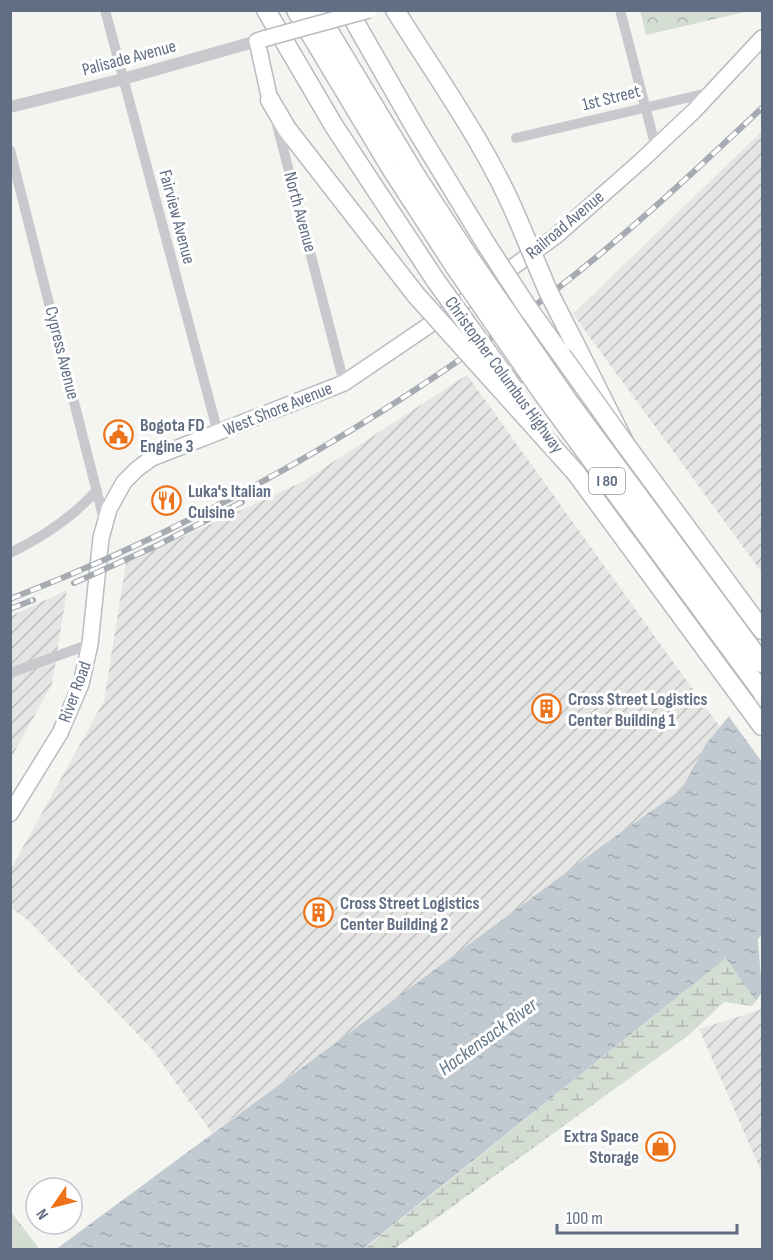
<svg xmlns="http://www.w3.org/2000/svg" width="773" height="1260" font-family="'Sofia Sans Condensed',sans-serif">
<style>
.industrial{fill:url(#industrial-furrows)}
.forest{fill:url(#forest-firs)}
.wetland{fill:url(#wetland-marsh)}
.park{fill:url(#park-crowns)}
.water{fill:url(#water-ripples)}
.pier{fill:#f4f5f1}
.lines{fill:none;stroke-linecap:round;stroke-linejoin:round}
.secondary-casing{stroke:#b9bcc1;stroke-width:18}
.motorway-casing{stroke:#b9babe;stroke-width:21}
.minor{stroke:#c7c9cd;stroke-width:10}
.tertiary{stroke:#c7c9cd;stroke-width:12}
.secondary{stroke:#fff;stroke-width:15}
.motorway{stroke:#fff;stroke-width:18}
.rail-casing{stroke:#a6aab1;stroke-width:6}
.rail{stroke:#fff;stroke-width:4;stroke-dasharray:11;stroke-linecap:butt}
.secondary-bridge-casing{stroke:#b9bcc1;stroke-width:18;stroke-linecap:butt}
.motorway-bridge-casing{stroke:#b9babe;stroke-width:21;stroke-linecap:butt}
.secondary-bridge{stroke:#fff;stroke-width:15}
.motorway-bridge{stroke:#fff;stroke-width:18}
.labels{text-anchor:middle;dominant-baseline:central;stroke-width:6;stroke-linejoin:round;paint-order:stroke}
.shield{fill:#fff;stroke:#919aa9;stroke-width:1.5}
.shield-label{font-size:16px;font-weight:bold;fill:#626e84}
.street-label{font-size:18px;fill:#626e84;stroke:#fff}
.poi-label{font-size:18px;font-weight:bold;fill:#626e84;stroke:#fff;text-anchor:start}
.water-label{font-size:20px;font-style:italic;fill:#637788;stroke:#fff}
</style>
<defs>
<pattern id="industrial-furrows" width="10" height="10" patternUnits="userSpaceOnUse" patternTransform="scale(1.5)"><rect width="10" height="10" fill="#e5e6e4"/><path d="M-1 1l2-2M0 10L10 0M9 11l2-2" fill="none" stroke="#bdbfbe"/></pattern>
<pattern id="forest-firs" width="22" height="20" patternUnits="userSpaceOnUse" patternTransform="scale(1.5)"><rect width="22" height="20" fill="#d4ddd2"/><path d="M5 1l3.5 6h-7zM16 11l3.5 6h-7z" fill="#afb7b0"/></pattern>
<pattern id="wetland-marsh" width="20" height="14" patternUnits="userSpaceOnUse" patternTransform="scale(1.5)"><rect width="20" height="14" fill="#d4ddd2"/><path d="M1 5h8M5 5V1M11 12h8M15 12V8" fill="none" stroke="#afb7b0"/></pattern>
<pattern id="park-crowns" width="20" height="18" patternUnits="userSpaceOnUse" patternTransform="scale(1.5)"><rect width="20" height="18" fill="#d4ddd2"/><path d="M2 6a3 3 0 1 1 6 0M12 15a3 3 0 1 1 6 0" fill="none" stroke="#afb7b0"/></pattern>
<pattern id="water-ripples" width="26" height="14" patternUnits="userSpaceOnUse" patternTransform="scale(1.5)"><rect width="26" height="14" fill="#c2cad1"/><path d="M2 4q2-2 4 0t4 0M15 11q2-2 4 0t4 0" fill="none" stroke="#a1a8af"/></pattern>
</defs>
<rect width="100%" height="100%" fill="#f4f5f1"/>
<!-- industrial -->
<g class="industrial">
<polygon points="762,131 762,573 573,314"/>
<polygon points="467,375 720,727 681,790 212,1133 151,1048 29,921 11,908 11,869 104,701 126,563 302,482"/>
<polygon points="67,590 52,684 11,758 11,616"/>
<polygon points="762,1006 762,1173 699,1029 760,1010"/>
</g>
<!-- forest -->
<polygon class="forest" points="10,1212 11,1212 38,1247 34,1249 11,1249"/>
<!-- wetland -->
<polygon class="wetland" points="727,957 756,1001 752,1006 724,1002 689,1035 394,1249 363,1250"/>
<!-- park -->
<polygon class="park" points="640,10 749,10 749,11 646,35"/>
<!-- water -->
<polygon class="water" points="762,676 762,935 758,939 762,992 756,1001 726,958 363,1249 55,1250 606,843 681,790 706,744"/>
<!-- pier -->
<polygon class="pier" points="762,673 762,762 727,714"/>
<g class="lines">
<defs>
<g id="secondary">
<polyline points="263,39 257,41 270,100"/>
<polyline points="10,814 60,733 81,684 90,644 101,538 109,509 124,482 137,469 152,458 344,383 475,294 556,236 642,160 694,111 762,38"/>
</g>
<g id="motorway">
<polyline points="266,10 334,126 436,281"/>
<polyline points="296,10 392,170 455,267"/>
<polyline points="316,10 418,179 469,257"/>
<polyline points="348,10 416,129 486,244"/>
<path d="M395,10C438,79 487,146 518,220"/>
<polyline points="270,100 287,129 416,295"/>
<polyline points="574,342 625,444 762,630"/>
<polyline points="576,473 762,726"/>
</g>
</defs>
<!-- secondary casing -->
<use href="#secondary" class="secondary-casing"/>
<!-- motorway casing -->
<use href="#motorway" class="motorway-casing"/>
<!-- minor -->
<g class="minor">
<polyline points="105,10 218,433"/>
<polyline points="620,10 656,148"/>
<polyline points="276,121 344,383"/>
<polyline points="516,138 712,92"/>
<polyline points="10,150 104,520"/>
<path d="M10,553C43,537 72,518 97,490"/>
<polyline points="10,673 90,644"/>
</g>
<!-- tertiary -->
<polyline class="tertiary" points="10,107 123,79 257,41"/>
<!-- secondary -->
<use href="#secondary" class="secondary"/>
<!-- motorway -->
<use href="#motorway" class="motorway"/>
<defs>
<g id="rail">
<polyline points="74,583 158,545 242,502"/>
<path d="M10,599C206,523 392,416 558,288C630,232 696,170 762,108"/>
<polyline points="10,609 33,600"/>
</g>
</defs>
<!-- rail casing -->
<use href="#rail" class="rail-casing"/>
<!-- rail -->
<use href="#rail" class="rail"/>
<defs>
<polyline id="secondary-bridge" points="263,39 369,10"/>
<g id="motorway-bridge">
<polyline points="518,220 548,291 574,342"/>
<polyline points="486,244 525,304 625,444"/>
<polyline points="469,257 566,398 762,663"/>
<polyline points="455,267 543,394 762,692"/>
<polyline points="436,281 514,389"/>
<polyline points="416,295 576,473"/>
</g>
</defs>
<!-- secondary-bridge casing -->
<use href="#secondary-bridge" class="secondary-bridge-casing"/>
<!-- motorway-bridge casing -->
<use href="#motorway-bridge" class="motorway-bridge-casing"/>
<!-- secondary-bridge -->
<use href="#secondary-bridge" class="secondary-bridge"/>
<!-- motorway-bridge -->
<use href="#motorway-bridge" class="motorway-bridge"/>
</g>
<!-- icons -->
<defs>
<symbol id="civic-ring" viewBox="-11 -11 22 22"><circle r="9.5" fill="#fff" stroke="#ed731a" stroke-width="1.5"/><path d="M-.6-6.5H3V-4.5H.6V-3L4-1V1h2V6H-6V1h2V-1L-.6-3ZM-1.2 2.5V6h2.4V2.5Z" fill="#ed731a"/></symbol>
<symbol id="restaurant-ring" viewBox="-11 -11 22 22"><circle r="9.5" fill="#fff" stroke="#ed731a" stroke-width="1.5"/><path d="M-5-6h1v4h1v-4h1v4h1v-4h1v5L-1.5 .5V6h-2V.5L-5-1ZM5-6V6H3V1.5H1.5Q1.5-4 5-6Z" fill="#ed731a"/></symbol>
<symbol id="building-ring" viewBox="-11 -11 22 22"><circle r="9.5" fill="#fff" stroke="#ed731a" stroke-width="1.5"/><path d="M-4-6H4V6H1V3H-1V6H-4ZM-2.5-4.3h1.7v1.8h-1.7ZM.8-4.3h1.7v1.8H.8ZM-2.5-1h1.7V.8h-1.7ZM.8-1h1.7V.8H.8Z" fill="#ed731a"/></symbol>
<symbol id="shop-ring" viewBox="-11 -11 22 22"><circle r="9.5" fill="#fff" stroke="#ed731a" stroke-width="1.5"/><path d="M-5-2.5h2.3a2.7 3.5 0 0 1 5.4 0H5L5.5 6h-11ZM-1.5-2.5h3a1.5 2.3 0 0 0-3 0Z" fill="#ed731a"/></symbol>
</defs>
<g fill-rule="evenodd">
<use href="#civic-ring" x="102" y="418" width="33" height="33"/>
<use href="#restaurant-ring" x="150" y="484" width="33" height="33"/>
<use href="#building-ring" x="530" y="692" width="33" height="33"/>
<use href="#building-ring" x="302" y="896" width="33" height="33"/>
<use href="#shop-ring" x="644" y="1130" width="33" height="33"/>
</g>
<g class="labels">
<!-- shield labels -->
<rect class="shield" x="589" y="468" width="36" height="26" rx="4.5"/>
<g class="shield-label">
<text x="607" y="481">I 80</text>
</g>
<!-- street labels -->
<g class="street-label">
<text transform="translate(129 58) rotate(-15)">Palisade Avenue</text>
<text transform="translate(611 98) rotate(-14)">1st Street</text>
<text transform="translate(300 212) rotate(75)">North Avenue</text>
<text transform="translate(177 217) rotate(75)">Fairview Avenue</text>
<text transform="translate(565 225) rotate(-40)">Railroad Avenue</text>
<text transform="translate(62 353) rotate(76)">Cypress Avenue</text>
<text transform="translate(504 375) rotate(54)">Christopher Columbus Highway</text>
<text transform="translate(278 409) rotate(-22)">West Shore Avenue</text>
<text transform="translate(75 692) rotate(-70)">River Road</text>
</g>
<!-- poi labels -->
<g class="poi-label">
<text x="140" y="425">Bogota FD<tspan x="140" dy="21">Engine 3</tspan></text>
<text x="188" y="491">Luka's Italian<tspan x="188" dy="21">Cuisine</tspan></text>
<text x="568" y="699">Cross Street Logistics<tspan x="568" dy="21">Center Building 1</tspan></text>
<text x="340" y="903">Cross Street Logistics<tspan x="340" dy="21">Center Building 2</tspan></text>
<text x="639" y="1136" text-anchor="end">Extra Space<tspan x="639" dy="21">Storage</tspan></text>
</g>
<!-- water labels -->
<g class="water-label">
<text transform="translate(488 1037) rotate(-36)">Hackensack River</text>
</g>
</g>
<!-- border -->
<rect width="773" height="1260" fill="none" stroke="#626e84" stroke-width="24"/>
<!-- north arrow -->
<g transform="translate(54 1206) rotate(235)"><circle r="28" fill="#ffffff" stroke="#c0c5ce" stroke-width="1.5"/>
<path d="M0-4.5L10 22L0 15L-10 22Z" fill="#ed731a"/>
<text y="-9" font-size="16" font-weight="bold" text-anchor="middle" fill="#626e84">N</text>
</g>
<!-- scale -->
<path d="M557 1224v9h180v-9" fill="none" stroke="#626e84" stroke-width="3"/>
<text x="566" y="1224" font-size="18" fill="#626e84" stroke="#ffffff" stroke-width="4.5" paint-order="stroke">100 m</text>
</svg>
